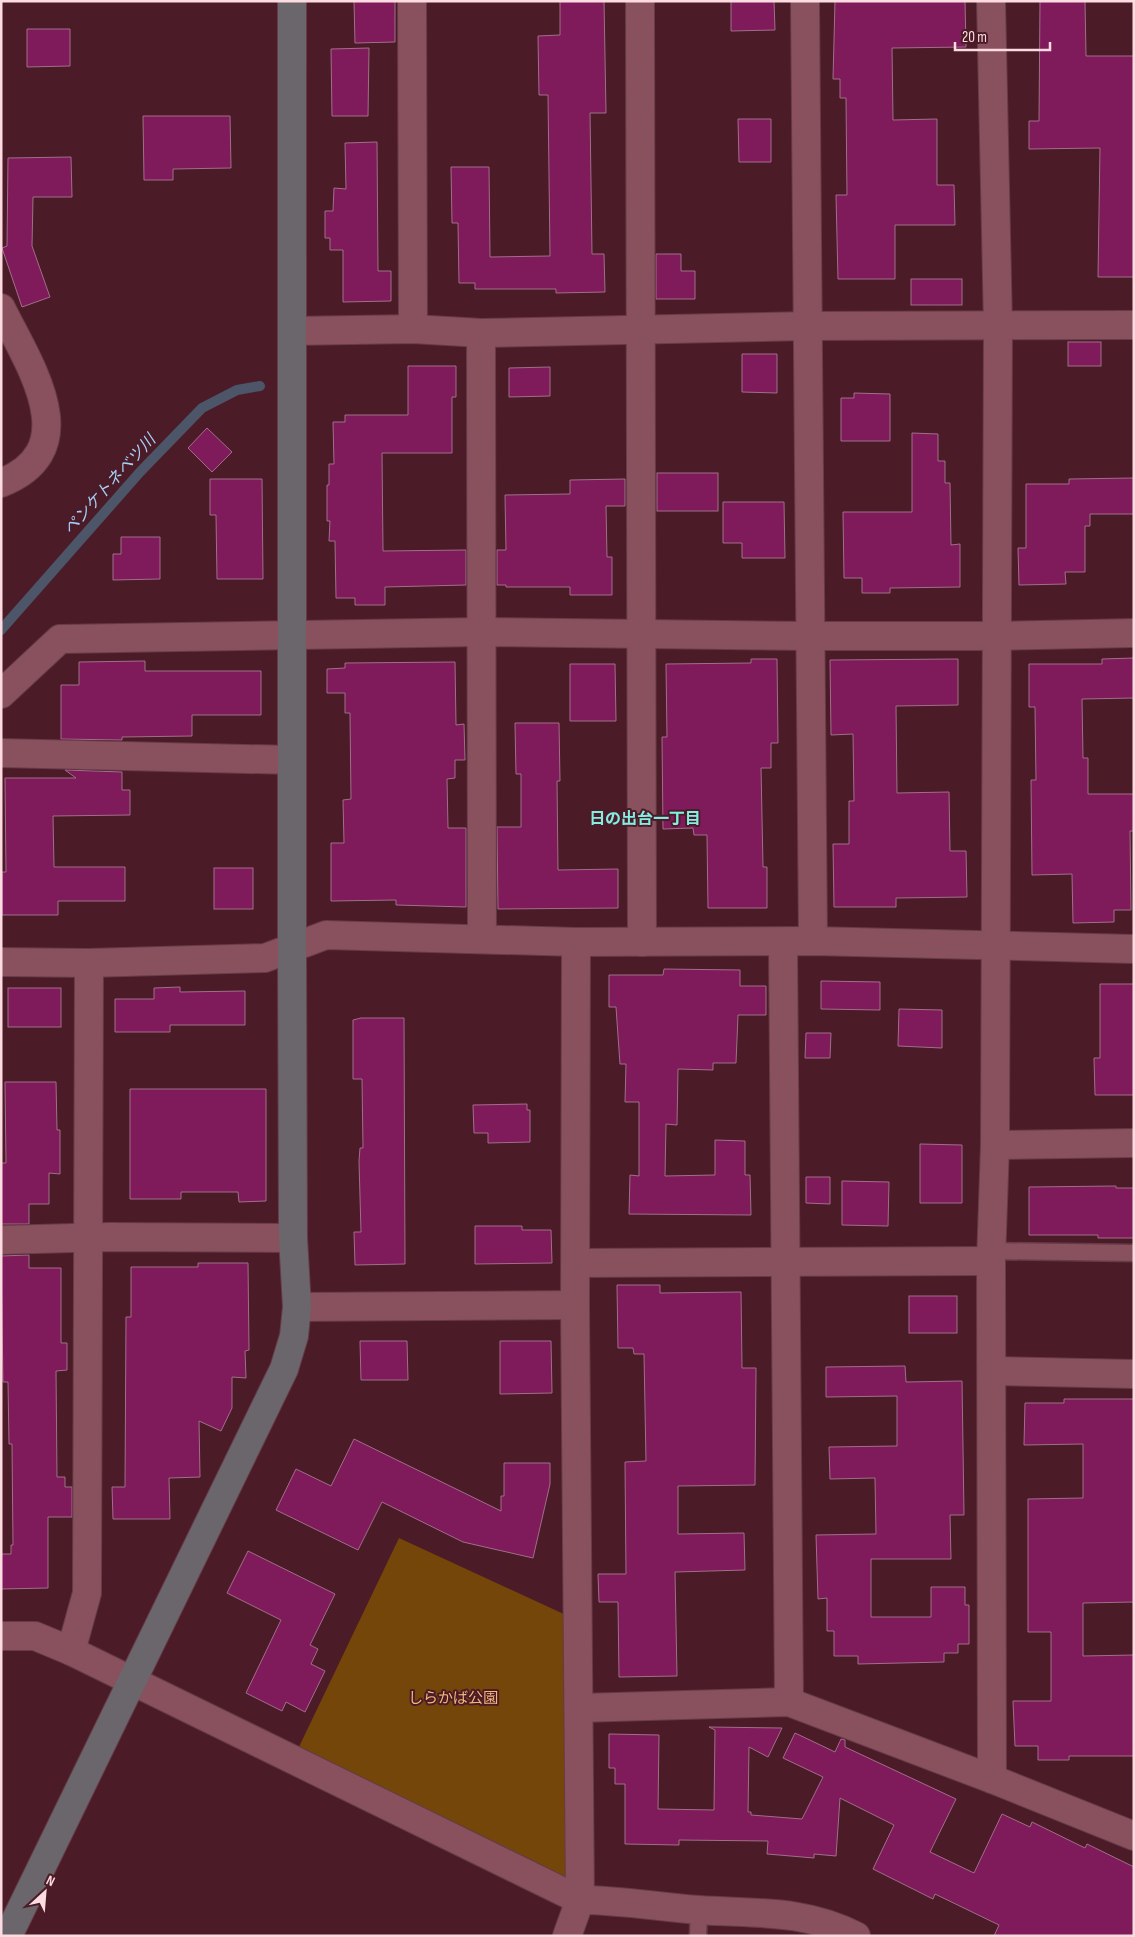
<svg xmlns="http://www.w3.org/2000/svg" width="1135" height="1937" font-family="'Sofia Sans Condensed','Noto Sans JP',sans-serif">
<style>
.green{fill:#744609}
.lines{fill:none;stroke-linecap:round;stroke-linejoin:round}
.stream{stroke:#4c5668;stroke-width:10}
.building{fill:#7f1a5b;stroke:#a16e89}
.lane-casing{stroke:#653b47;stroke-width:19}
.street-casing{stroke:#653b47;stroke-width:30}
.secondary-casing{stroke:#653b47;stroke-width:30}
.lane{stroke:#88515d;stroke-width:16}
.street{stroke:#88515d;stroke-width:28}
.secondary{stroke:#6a666b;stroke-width:28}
.labels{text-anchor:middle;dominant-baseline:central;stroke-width:4;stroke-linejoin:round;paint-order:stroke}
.park-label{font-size:15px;fill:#f5b777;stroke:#4b1b28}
.water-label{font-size:16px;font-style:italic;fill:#a5d1f8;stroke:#4b1b28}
.neighbourhood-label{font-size:16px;font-weight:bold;fill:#84eee2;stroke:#4b1b28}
</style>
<rect width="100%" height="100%" fill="#4b1b28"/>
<!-- green -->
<polygon class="green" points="399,1538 568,1616 571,1885 297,1751"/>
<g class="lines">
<!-- stream -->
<polyline class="stream" points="1,630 140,472 202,408 237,390 260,386"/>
</g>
<!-- building -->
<g class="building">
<polygon points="354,1 395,1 395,42 355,43"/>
<polygon points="560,1 604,1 606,113 590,113 592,254 604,254 605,292 556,293 556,289 475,289 475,283 459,283 458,223 452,223 451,167 489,167 490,257 550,256 548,95 539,95 538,36 560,35"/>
<polygon points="731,1 774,1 775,30 731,31"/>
<polygon points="835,1 965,1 966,47 892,48 893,120 937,119 937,185 954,185 955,225 895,225 895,279 838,279 836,195 847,195 846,98 840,98 840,79 833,79"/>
<polygon points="1040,1 1085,1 1086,56 1134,56 1134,277 1098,277 1100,148 1029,149 1029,121 1039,121"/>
<polygon points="27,29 70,29 70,66 27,67"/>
<polygon points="369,48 368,116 332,116 331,49"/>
<polygon points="143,116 230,116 231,168 173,169 173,180 144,180"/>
<polygon points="738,119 771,119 771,162 739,162"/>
<polygon points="377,142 378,271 391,271 391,301 343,302 343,250 330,250 330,238 325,238 325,211 333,211 334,188 346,189 345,143"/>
<polygon points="71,157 72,197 33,197 32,246 50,297 22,307 2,248 7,246 8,158"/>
<polygon points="656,254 681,254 681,271 695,271 695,299 656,299"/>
<rect x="911" y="279" width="51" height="26"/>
<rect x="1068" y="342" width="33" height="24"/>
<polygon points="742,354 777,354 777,393 742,392"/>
<polygon points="408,366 456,366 456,397 452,397 452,453 382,453 383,551 466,550 466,585 385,587 385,605 355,605 355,598 336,598 335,541 329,541 330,521 327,521 327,485 329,485 329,464 334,464 333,422 345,422 345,415 408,415"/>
<polygon points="550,367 550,396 509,397 509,368"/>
<polygon points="854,393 890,394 890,441 841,441 841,398 854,398"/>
<polygon points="207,428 232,452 212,472 188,448"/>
<polygon points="912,433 938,434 938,461 945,461 945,483 950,483 951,545 960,544 960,587 890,588 890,593 862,593 862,578 844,578 843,512 912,512"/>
<rect x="657" y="473" width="61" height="38"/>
<polygon points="1134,478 1134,514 1090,514 1090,526 1085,526 1085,572 1065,572 1066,584 1019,585 1018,548 1026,548 1026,484 1069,484 1069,479"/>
<polygon points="210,479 262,479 263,579 217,579 216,515 210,515"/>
<polygon points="625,479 625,506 606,506 607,557 612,557 612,595 570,595 570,587 506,587 506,585 497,585 497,550 506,550 505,495 570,494 570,480"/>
<polygon points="723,502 784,502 785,558 742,558 742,543 723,543"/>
<polygon points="121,537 160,537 160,579 113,580 113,554 121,554"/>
<polygon points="1134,658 1134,698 1082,699 1083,758 1088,758 1088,794 1134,794 1134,831 1130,831 1131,910 1114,910 1114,922 1073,923 1072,874 1032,875 1031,780 1036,780 1035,707 1029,707 1029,664 1102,664 1102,659"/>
<polygon points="751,659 777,659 778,743 771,743 771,768 761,768 763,867 767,867 767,908 708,908 707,835 694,835 693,828 663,829 662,737 667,737 666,664 751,663"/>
<polygon points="958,659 958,705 896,706 897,793 949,792 950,851 966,851 967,897 896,898 896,907 834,907 833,844 849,844 849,801 854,801 853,734 831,735 830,660"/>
<polygon points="145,661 145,671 261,671 261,715 192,715 192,736 122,737 122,740 61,739 61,685 79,685 79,662"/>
<polygon points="455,662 456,725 464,724 465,760 455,760 455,778 447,779 448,828 466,828 466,907 396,905 396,900 331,901 331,843 344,843 343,800 351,799 350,713 345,713 345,693 327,693 327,669 345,668 345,663"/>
<polygon points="570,664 615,664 616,721 570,721"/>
<polygon points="515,723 559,723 560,781 557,781 558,870 618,869 618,908 498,909 497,827 521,827 521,774 516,774"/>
<polygon points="65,770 122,772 122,790 130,790 130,815 53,816 54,867 125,867 125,901 58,901 58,915 2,915 2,872 6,872 5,778 76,778"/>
<rect x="214" y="868" width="39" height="41"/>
<polygon points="664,969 740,970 740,986 766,986 766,1015 738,1015 736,1063 713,1063 713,1070 678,1069 677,1125 666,1124 665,1176 715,1175 715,1140 745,1141 745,1175 750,1175 751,1215 629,1214 630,1175 639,1176 639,1102 625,1102 626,1064 620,1064 616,1007 609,1007 609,975 663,975"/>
<polygon points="821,981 880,982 880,1010 821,1009"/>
<polygon points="1100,984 1134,984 1134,1095 1095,1095 1094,1058 1100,1058"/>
<polygon points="180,987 180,992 245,991 245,1025 170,1025 170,1032 115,1032 115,999 154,999 154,988"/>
<rect x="8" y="988" width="53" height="39"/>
<polygon points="899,1009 942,1010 942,1048 898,1046"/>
<polygon points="361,1018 404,1018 405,1264 355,1265 354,1232 361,1232 359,1161 360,1148 363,1148 362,1079 353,1079 353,1020"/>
<polygon points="806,1033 831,1033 830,1058 805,1058"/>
<polygon points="5,1082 56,1082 57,1130 60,1130 60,1174 49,1173 49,1204 29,1204 29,1224 1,1224 1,1163 6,1163"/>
<polygon points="130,1089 266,1089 266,1201 239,1202 238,1192 181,1192 181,1199 130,1199"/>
<polygon points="527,1104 527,1110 530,1110 530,1142 488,1143 488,1133 474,1133 473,1105"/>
<polygon points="920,1144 962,1145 962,1203 920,1203"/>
<polygon points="806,1177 830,1177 830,1204 806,1203"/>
<polygon points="842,1181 889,1182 888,1226 842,1225"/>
<polygon points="1116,1186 1116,1188 1134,1188 1134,1238 1098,1238 1098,1235 1029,1235 1029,1187"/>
<polygon points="475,1226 522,1226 522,1230 551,1230 552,1263 475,1264"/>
<polygon points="29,1255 29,1268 61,1268 61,1343 67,1343 67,1370 56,1371 57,1477 65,1477 65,1487 72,1487 72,1517 48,1517 48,1588 1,1589 1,1554 11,1554 11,1545 13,1545 12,1444 9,1444 8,1382 3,1382 1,1256"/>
<polygon points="198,1263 248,1263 249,1350 245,1351 246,1378 232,1377 232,1408 221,1431 199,1421 200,1477 169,1478 170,1519 113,1519 112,1487 125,1487 126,1317 131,1317 131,1267 198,1267"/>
<polygon points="617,1285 660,1285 660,1293 741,1292 742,1368 756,1368 755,1485 678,1486 678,1534 744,1533 745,1570 675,1572 677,1676 619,1677 618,1602 599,1602 598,1574 626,1574 625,1462 646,1461 644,1354 634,1354 633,1348 618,1348"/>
<rect x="909" y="1296" width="48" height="37"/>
<polygon points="360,1341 407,1341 408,1380 361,1380"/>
<polygon points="500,1341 551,1341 552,1393 500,1394"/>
<polygon points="905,1366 906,1382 962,1381 964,1515 950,1515 951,1559 871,1559 871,1617 931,1617 931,1587 965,1587 965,1605 969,1605 969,1644 958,1644 958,1653 944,1653 944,1662 858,1664 858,1656 834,1656 834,1631 827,1631 827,1598 818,1599 816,1535 876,1534 875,1478 830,1479 829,1447 897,1446 897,1396 826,1397 826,1367"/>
<polygon points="1064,1399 1134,1399 1134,1602 1083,1603 1083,1656 1134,1655 1134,1756 1069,1756 1069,1760 1038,1760 1038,1746 1015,1746 1013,1701 1051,1701 1051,1632 1028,1632 1028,1499 1083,1498 1083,1444 1024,1445 1025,1403 1064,1403"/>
<polygon points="354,1439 501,1511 501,1496 504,1496 504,1463 550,1463 550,1484 533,1558 463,1542 382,1502 358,1550 276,1510 296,1469 331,1486"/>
<polygon points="248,1551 335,1594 310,1645 318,1649 311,1664 325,1671 305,1712 286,1702 282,1711 246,1693 281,1620 227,1593"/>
<polygon points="709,1727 782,1728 768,1757 749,1747 748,1812 751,1812 751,1815 802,1819 823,1777 783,1758 795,1733 835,1752 841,1739 845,1740 845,1747 956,1799 930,1852 974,1873 1002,1814 1030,1827 1032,1822 1085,1848 1087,1844 1134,1867 1134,1936 994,1936 999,1925 935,1894 933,1899 873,1869 894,1825 840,1798 836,1856 814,1854 814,1858 767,1854 768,1841 679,1840 679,1845 625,1844 625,1784 615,1784 615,1768 609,1768 609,1734 659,1735 658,1809 714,1810 715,1730"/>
</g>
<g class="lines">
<defs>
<g id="lane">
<polyline points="991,1251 1134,1253"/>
<polyline points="698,1936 699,1910"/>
</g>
<g id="street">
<polyline points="412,1 413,329"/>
<polyline points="640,1 642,942"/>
<polyline points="805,1 813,941"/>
<polyline points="991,1 998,326 995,1145 991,1261 992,1779"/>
<path d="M1,308C28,363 88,449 1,483"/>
<polyline points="292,331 413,329 481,333 808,326 1134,325"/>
<polyline points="481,333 482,939"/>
<polyline points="1,694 60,639 481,632 808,636 997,636 1134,633"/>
<polyline points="1,753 292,760"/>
<polyline points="783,943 789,1702"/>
<polyline points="1,962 89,963 265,958 326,935 576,942 813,941 1134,949"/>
<polyline points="995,1145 1134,1143"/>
<polyline points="1,1240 109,1237 293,1238"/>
<polyline points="576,1263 991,1261"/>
<polyline points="297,1307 575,1305"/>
<polyline points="992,1371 1134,1374"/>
<path d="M1,1636H35L71,1651L580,1900C620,1900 659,1907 699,1910C756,1914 803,1909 856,1936"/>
<polyline points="71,1651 87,1593 89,963"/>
<polyline points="579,1708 789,1702 992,1779 1134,1836"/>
<polyline points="567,1936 580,1900 575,1305 576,942"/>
</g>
<polyline id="secondary" points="8,1936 284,1369 294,1336 297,1307 293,1238 292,947 292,1"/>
</defs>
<!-- lane casing -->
<use href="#lane" class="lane-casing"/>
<!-- street casing -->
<use href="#street" class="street-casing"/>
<!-- secondary casing -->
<use href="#secondary" class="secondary-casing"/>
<!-- lane -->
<use href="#lane" class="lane"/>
<!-- street -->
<use href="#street" class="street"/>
<!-- secondary -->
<use href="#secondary" class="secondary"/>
</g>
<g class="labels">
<!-- park labels -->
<g class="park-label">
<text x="453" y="1698">しらかば公園</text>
</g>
<!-- water labels -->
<g class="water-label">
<text transform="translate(110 485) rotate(-48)">ペンケトネベツ川</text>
</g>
<!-- neighbourhood labels -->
<g class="neighbourhood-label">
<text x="645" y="819">日の出台一丁目</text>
</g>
</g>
<!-- border -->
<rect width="1135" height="1937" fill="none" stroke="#fddce1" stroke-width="5"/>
<!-- north arrow -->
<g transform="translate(45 1892) rotate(26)" stroke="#4b1b28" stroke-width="4" paint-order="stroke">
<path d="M0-4L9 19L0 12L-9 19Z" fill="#fddce1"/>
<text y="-8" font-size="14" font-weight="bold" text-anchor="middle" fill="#fddce1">N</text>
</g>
<!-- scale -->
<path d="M955 42v8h95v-8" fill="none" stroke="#fddce1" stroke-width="2.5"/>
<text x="962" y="42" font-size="15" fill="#fddce1" stroke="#4b1b28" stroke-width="4" paint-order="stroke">20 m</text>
</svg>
